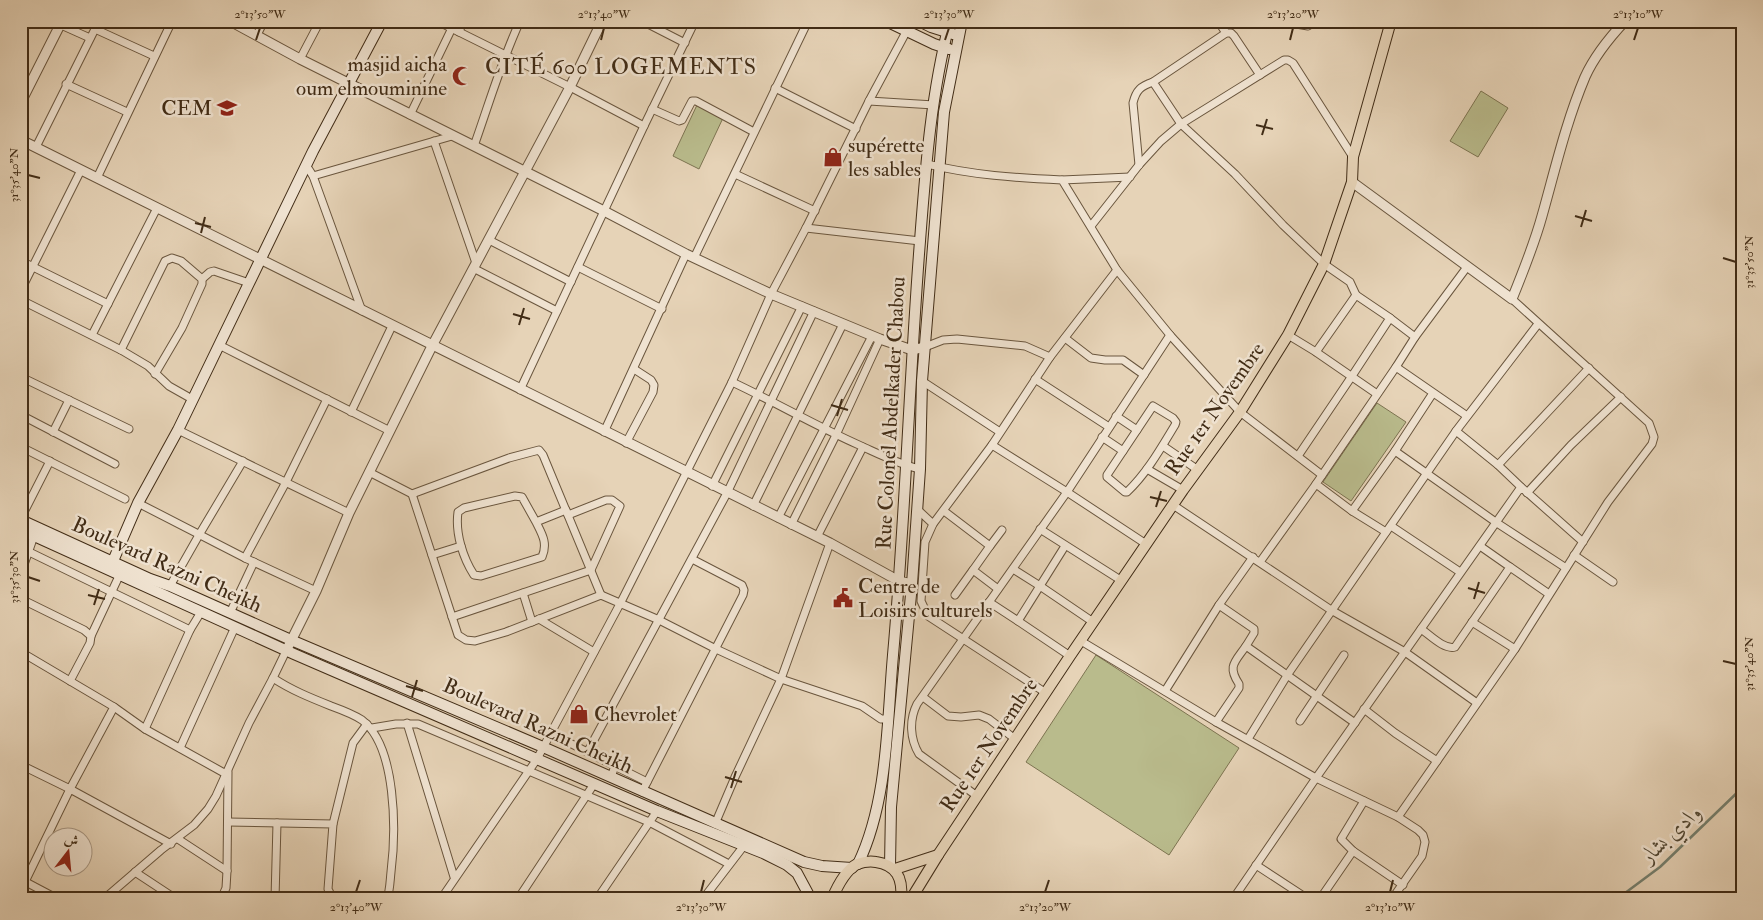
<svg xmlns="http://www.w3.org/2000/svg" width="1763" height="920" font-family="'IM FELL Double Pica',Amiri,serif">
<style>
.green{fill:#b9bb8c;stroke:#7d7451}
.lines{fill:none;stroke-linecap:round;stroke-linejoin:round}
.stream{stroke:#75806f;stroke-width:2.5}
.minor-casing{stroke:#6a563e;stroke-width:9}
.tertiary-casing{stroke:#6a563e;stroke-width:11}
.secondary-casing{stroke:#412c16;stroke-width:12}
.primary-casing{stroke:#412c16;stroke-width:12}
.minor{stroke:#efe2d0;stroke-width:7}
.tertiary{stroke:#efe2d0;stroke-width:9}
.secondary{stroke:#efe2d0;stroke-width:10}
.primary{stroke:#e6d3b7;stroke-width:10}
.ticks{fill:none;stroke:#412c16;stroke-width:2}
.labels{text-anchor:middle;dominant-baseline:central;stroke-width:5;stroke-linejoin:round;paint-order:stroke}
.poi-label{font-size:21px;fill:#412c16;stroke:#efe2d0;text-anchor:start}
.street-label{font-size:21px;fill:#412c16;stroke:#efe2d0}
.neighbourhood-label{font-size:22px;letter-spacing:1px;fill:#412c16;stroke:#efe2d0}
.water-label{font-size:22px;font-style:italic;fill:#524834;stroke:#efe2d0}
.neatline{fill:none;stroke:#412c16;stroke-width:2}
.ticks-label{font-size:12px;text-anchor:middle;fill:#412c16}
</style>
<rect width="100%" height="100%" fill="#e6d3b7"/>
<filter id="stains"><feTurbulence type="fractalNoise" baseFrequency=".004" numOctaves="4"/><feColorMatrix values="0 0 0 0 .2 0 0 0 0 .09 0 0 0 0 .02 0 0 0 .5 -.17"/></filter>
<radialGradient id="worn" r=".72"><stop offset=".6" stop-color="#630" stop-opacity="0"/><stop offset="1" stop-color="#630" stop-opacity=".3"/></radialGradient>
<!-- green -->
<g class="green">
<polygon points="1481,91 1508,108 1478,157 1450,141"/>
<polygon points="697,105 723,118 699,169 673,156"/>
<polygon points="1377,403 1406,422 1351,501 1323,482"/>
<polygon points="1096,655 1239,748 1169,855 1026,762"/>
</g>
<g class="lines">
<!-- stream -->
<polyline class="stream" points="1617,899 1660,867 1742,788"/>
<defs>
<g id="minor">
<polyline points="437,21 570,87 644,126"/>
<polyline points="642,21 685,43"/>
<polyline points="1218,21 1226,33"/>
<polyline points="1294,21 1296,24 1308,26 1316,21"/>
<polyline points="61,25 90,38"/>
<polyline points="95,29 154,56"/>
<polyline points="459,32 463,21"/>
<polyline points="257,35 264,21"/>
<polyline points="300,59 320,21"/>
<polyline points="1260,75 1234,36 1231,33 1226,33 1153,82 1181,124 1235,174 1283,225 1324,264 1350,282 1356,295"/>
<polyline points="66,84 127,112"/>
<polyline points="775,88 856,129"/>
<polyline points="869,101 934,105"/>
<polyline points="652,109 679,121 682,120 692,101 696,101 754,132"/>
<polyline points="410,115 452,28"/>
<polyline points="434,141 476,263"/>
<path d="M474,146C489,104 501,62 520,21"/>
<polyline points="36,147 99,21"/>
<path d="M927,164C971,175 1017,178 1062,180L1117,270L1170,335L1240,412L1322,475"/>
<polyline points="306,165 313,176 362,311"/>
<path d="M1139,165L1133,103C1136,90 1141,86 1153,82"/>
<polyline points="735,174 815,211"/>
<polyline points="313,176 452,136"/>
<polyline points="97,178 172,21"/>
<polyline points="1062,180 1130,177"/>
<polyline points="1091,226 1139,165 1161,141 1181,124 1284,60 1288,60 1293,63 1353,157"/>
<polyline points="806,228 920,241"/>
<polyline points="489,240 571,282"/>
<polyline points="694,258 808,21"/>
<polyline points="21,261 108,304"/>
<polyline points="578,267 662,309"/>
<polyline points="473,268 557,311"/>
<polyline points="202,279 210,272 214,271 249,283"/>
<polyline points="21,290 81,170"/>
<polyline points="21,300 121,350 148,366 169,386 192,399"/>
<polyline points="1390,318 1415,337 1396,367"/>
<polyline points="92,335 157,208"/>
<polyline points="1288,335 1316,352 1377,394"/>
<polyline points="1415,337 1467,267"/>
<polyline points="1065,338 1091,358 1105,360 1123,360 1144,375"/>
<polyline points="219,345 390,431"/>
<polyline points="925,347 943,340 957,339 1025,346 1050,357 1117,270"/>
<polyline points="121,350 165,261 172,258 181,261 202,279 202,284 182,328 155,374"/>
<polyline points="21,377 129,429"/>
<polyline points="1035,379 1109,427"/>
<polyline points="922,381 1000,432"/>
<path d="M732,382C775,402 816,426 859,445C879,454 898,464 920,469"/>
<polyline points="520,390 644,126 695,21"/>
<polyline points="1433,393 1395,451 1352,511 1316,484 1396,367 1467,416"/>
<polyline points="351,412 392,326"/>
<polyline points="21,415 115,464"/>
<polyline points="178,430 349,513"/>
<polyline points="1456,431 1498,465 1521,487"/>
<polyline points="53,432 69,400"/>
<polyline points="604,432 686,254"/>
<path d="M1102,437L1123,451L1107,475V477L1125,492H1127C1147,473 1161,448 1175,425L1176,422L1173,418L1153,406L1137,430L1116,416"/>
<polyline points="626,443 653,392 654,385 651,380 634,369"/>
<polyline points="992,445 1067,492 1146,544"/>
<polyline points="1163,446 1198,470"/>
<polyline points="21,447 125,499"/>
<polyline points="1123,451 1137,430"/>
<polyline points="1395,451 1497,523 1566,568"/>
<polyline points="1298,456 1352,376 1390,318 1356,295 1316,352"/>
<polyline points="1498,465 1589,368"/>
<polyline points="1147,469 1183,490"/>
<polyline points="369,472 412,494 458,635 466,640 475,641 506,632 601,595 659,620 716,649 781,679 862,706 881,719 888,719"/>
<polyline points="712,486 802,306"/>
<polyline points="1527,493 1571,445 1621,397"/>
<polyline points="412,494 509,458 539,450 543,455 601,595"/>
<polyline points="138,503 245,558 316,591"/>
<polyline points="1173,505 1331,610 1405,652 1477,703"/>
<polyline points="753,506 843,324"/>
<polyline points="917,509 933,524 992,445 1050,357"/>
<polyline points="944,511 990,546 973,570 998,589"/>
<polyline points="1352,511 1386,532"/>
<polyline points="21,518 50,461"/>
<polyline points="778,518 872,336"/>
<path d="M536,522C542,534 548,543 542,557L481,576L474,575C463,558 455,533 458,512L464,508L515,496L522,497L536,522L566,510"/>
<polyline points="933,524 925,542 921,601 928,616 1046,693"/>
<polyline points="791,525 836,435 880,339"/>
<polyline points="1391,526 1460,572"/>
<polyline points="1040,529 1122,581"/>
<polyline points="817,537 863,447"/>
<polyline points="990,546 1002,530"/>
<polyline points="21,548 190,630"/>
<polyline points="432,555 461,546"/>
<polyline points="1574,555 1613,582"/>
<polyline points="245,558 286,482 327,399"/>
<polyline points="1260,562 1316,484"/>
<polyline points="1510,567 1549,594"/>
<polyline points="1013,569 1040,586 1093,622"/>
<polyline points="21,573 34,536"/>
<polyline points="170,586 199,535 243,461"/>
<polyline points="523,593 532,622"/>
<polyline points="955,595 973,570"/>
<polyline points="21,599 84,630 91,636 90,643 70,681"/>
<polyline points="989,602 1018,621 1065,546"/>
<polyline points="1219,605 1254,629 1254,633 1246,646 1355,723"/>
<polyline points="230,613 254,562"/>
<polyline points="452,617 591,570 620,506 612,500 606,500 568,515"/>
<polyline points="539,619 594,652"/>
<polyline points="1018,621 1070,656"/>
<polyline points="1472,622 1515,649"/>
<path d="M1421,629C1430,635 1444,650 1455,647L1510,567L1480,546"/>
<polyline points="91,636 120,574"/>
<polyline points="1081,641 1216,722 1316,778 1233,899"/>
<path d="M286,651L273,678C291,690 311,698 331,706C342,710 353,714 362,720C397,747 396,832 391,872C390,881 390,890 387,899"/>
<polyline points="21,652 114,707 70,789 21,765"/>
<polyline points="1165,691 1219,605 1253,557"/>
<polyline points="923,697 948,716 961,717 979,715 989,719 1015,739"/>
<polyline points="114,707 145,729 190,630 201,612"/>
<polyline points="1364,709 1395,733 1437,761"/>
<polyline points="1300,721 1344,655"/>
<path d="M1216,722L1239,688V684C1227,666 1235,662 1246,646"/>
<polyline points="407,723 454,877"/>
<polyline points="372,728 396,724 418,724 649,822 729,864"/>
<polyline points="145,729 226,774"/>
<polyline points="550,733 615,766 611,777"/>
<polyline points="1248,739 1288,674 1456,431 1538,324"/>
<polyline points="180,748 235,627"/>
<polyline points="588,751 727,493 814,311"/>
<polyline points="615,766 647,782"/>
<polyline points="642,792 743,595 744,590 742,585 692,559"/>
<path d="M977,796L919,754C910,739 909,720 917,704L1067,492L1170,335"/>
<polyline points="1364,801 1341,839 1353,851 1403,885"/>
<polyline points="1398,817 1515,649 1608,502 1652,444 1654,437 1649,423 1512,299"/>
<polyline points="228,822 333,824 328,889 333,899"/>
<polyline points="333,824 353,743 367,724"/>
<polyline points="715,824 735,777 781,679 830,543"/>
<polyline points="178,839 227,871"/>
<polyline points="1256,865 1308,899"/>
<polyline points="135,872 176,899"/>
<polyline points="22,880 58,899"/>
<polyline points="21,890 70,789 171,844"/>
<polyline points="104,899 161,850 194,825 208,809 216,796 249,723 273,678"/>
<polyline points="221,899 226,888 227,871 228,772"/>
<polyline points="275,899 277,823"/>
<polyline points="441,899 537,759 621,602 732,382 771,294 806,228 869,101 912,21"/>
<polyline points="518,899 594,784"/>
<polyline points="597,899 657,811"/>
<polyline points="703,899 746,843"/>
<polyline points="1320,899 1353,851"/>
<polyline points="1392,899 1422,856 1425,842 1423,835 1418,830 1398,817 1316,778 1521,487 1583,542"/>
</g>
<g id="tertiary">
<polyline points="230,21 300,59 604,211 686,254 771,294 880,339 912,350 925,347"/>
<polyline points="21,102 62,21"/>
<polyline points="21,140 830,543 899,581 912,584"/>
<path d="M1352,182L1512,299C1523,272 1534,245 1542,216C1555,170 1566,122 1585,77C1594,57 1610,37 1625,21"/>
<polyline points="288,647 316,591 349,513 432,346 570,87 602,21"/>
</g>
<g id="secondary">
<polyline points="886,21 934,44 949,49"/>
<polyline points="919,21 931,27 953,34"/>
<polyline points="21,520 150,579 170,586 291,640 543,747 804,862 822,866 852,868"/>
<polyline points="21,530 294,654 657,811 763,853 787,865 797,873 811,899"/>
<polyline points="110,568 138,503 178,430 313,151 382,21"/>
<path d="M858,864C888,802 887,723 893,655C905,521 909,387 919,254C925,176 930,97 950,21"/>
<polyline points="890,866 891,807 912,584 920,469 922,381 944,112 962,21"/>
</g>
<g id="primary">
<polyline points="895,869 938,855"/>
<path d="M832,899C837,887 846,870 857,864C863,862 870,861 876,862C897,865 903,879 901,899"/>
<polyline points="911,899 938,855 1070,656 1183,490 1240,412 1288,335 1324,264 1352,182 1353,157 1391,21"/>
</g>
</defs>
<!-- minor casing -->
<use href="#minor" class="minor-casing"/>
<!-- tertiary casing -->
<use href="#tertiary" class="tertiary-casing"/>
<!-- secondary casing -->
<use href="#secondary" class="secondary-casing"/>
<!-- primary casing -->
<use href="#primary" class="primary-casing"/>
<!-- minor -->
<use href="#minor" class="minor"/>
<!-- tertiary -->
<use href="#tertiary" class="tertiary"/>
<!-- secondary -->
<use href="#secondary" class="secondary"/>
<!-- primary -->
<use href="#primary" class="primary"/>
</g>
<!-- ticks -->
<path class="ticks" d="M256,40L260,28M601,40L604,28M945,40L949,28M1290,40L1293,28M1634,40L1638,28M1256,125L1273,129M1262,135L1267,119M28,175L40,178M1575,216L1592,221M195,223L211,227M1581,227L1586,210M201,233L205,217M1723,258L1736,262M513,314L530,319M519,325L524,308M831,405L848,410M837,416L842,399M1150,497L1167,501M1156,507L1161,491M28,577L40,581M1468,588L1485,593M88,595L105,599M1474,599L1479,582M94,605L99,589M1723,661L1736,664M406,686L423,691M412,697L417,680M725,777L742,782M731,788L736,771M356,892L360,880M701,892L704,880M1045,892L1049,880M1390,892L1393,880"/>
<!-- icons -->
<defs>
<symbol id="mosque-bare" viewBox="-9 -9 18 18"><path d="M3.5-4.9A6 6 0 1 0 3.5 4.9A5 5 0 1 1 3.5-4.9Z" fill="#8f2418" stroke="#efe2d0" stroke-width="2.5" paint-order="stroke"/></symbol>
<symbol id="school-bare" viewBox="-9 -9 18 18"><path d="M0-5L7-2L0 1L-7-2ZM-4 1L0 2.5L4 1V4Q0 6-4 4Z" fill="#8f2418" stroke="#efe2d0" stroke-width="2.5" paint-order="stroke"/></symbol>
<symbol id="shop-bare" viewBox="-9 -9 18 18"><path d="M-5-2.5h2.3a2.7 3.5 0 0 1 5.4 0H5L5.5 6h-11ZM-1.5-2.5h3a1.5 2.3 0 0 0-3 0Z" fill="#8f2418" stroke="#efe2d0" stroke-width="2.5" paint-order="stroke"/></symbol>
<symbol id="civic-bare" viewBox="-9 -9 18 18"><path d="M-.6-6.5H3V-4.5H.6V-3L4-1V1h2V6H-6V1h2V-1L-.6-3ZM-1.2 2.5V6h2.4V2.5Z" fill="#8f2418" stroke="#efe2d0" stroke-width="2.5" paint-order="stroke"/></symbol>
</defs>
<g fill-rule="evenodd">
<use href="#mosque-bare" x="448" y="62" width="28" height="28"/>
<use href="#school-bare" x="213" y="94" width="28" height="28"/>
<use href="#shop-bare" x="819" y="143" width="28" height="28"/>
<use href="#civic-bare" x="829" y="584" width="28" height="28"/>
<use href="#shop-bare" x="565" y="700" width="28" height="28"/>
</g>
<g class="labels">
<!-- poi labels -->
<g class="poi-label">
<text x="447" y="64" text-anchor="end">masjid aicha<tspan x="447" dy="24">oum elmouminine</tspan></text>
<text x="212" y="108" text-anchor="end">CEM</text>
<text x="848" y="145">supérette<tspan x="848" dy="24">les sables</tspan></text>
<text x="858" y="586">Centre de<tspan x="858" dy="24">Loisirs culturels</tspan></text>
<text x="594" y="714">Chevrolet</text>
</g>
<!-- street labels -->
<g class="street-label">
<text transform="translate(1215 409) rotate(-55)">Rue 1er Novembre</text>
<text transform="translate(891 413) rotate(-87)">Rue Colonel Abdelkader Chabou</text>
<text transform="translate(167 565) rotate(24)">Boulevard Razni Cheikh</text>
<text transform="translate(538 726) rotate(24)">Boulevard Razni Cheikh</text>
<text transform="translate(989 745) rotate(-56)">Rue 1er Novembre</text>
</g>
<!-- neighbourhood labels -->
<g class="neighbourhood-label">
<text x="621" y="67">CITÉ 600 LOGEMENTS</text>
</g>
<!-- water labels -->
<g class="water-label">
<text transform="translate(1671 834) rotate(-43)">وادي بشار</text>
</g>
</g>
<!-- margin -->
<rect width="1763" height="920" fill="none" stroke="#e6d3b7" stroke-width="55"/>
<!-- north arrow -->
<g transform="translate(68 852) rotate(16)"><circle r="24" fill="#efe2d0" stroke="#a99986"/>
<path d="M0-4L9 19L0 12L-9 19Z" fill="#8f2418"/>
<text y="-8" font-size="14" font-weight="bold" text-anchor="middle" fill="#412c16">ش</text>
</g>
<rect x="28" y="28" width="1708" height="864" class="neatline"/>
<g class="ticks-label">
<text x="260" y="18">2°13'50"W</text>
<text x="604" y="18">2°13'40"W</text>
<text x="949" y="18">2°13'30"W</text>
<text x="1293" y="18">2°13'20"W</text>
<text x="1638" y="18">2°13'10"W</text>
<text transform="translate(14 175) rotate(-90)" y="4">31°35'40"N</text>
<text transform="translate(1749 262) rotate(-90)" y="4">31°35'50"N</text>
<text transform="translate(14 577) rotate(-90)" y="4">31°35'30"N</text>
<text transform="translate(1749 664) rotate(-90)" y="4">31°35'40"N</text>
<text x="356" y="911">2°13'40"W</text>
<text x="701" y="911">2°13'30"W</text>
<text x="1045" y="911">2°13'20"W</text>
<text x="1390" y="911">2°13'10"W</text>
</g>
<rect width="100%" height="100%" filter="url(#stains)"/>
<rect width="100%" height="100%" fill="url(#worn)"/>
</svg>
